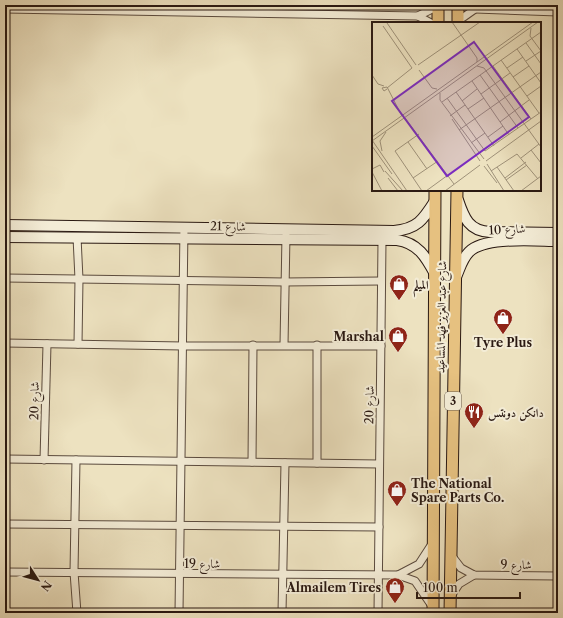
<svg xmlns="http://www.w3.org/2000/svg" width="563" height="618" font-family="'Libre Caslon Text',Amiri,serif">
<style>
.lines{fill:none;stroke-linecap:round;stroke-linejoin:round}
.street-casing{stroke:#5b4b3e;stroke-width:9}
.secondary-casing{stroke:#2a1912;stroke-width:12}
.primary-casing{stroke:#2a1912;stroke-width:13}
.street{stroke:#f3ecd6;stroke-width:7}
.secondary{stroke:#f3ecd6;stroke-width:10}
.primary{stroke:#e6c180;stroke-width:11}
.labels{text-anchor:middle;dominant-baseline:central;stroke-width:4;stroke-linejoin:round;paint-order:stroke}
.shield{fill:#f3ecd6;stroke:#66584d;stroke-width:1}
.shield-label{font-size:11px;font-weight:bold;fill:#2a1912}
.street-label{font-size:12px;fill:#2a1912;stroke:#f3ecd6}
.poi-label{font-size:12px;font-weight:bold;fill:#2a1912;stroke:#f3ecd6;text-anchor:start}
.inset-road{fill:none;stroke:#9f927a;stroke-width:1}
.view{fill:#7b2cbf;fill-opacity:0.15;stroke:#7b2cbf;stroke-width:2}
.inset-edge{fill:none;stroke:#2a1912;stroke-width:2}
</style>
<rect width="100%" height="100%" fill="#ede2c0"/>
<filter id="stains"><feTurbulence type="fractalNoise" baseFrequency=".005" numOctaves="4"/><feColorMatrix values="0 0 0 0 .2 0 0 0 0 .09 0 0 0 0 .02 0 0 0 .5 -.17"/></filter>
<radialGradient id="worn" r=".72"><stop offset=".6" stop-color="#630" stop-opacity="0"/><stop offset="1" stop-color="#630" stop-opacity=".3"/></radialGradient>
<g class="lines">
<defs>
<g id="street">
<polyline points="468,5 475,9 558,12"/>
<polyline points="5,9 418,16 431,23"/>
<polyline points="418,16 438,6"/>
<polyline points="458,21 475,9"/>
<polyline points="77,237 79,279 78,344"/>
<polyline points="5,278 284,282 381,281"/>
<polyline points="5,343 183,346 381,346"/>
<polyline points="284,345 286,235"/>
<polyline points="5,459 379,464"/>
<polyline points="44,460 47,344"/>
<polyline points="76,460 74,572 77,613"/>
<polyline points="252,462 253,345"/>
<polyline points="317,463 317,345"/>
<polyline points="5,524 379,527"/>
<polyline points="451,555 461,568 474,575 558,576"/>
<polyline points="5,572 398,575 415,581 432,606"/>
<polyline points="398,575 419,564 432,544"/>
<polyline points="451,596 459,584 474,575"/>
<polyline points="179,613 184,227"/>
<polyline points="282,613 285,463"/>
<polyline points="378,613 382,241"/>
</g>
<g id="secondary">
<path d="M458,200C464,218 469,231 490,232L558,233"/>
<path d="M5,225L394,231C417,229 423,220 435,201"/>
<path d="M5,237L397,240C418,243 426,257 435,274"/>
<path d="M456,277C460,268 462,259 469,252C485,236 536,241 558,241"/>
</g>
<g id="primary">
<polyline points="438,5 438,23"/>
<polyline points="458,5 458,23"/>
<polyline points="433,613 435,190"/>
<polyline points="450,613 457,190"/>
</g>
</defs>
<!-- street casing -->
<use href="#street" class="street-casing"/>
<!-- secondary casing -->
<use href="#secondary" class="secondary-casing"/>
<!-- primary casing -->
<use href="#primary" class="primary-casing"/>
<!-- street -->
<use href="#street" class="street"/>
<!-- secondary -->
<use href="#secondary" class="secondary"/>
<!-- primary -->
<use href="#primary" class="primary"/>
</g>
<!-- icons -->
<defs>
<symbol id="shop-pin" viewBox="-11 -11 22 30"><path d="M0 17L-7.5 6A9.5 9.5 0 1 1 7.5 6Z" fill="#8f2418" stroke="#f3ecd6"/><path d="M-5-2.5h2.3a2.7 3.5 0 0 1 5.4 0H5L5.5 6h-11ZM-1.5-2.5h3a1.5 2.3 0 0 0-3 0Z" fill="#fff"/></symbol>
<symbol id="restaurant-pin" viewBox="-11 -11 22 30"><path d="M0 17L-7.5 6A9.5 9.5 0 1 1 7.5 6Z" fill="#8f2418" stroke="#f3ecd6"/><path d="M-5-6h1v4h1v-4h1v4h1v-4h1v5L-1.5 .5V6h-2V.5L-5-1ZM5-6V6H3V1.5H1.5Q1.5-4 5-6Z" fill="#fff"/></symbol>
</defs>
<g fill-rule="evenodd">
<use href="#shop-pin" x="388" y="273" width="22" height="30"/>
<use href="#shop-pin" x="492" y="307" width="22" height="30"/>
<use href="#shop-pin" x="387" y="325" width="22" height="30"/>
<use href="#restaurant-pin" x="463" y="401" width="22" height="30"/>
<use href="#shop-pin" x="386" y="479" width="22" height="30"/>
<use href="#shop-pin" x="384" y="576" width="22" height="30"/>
</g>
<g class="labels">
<!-- shield labels -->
<rect class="shield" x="445" y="392" width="16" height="18" rx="3"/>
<g class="shield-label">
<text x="453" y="401">3</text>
</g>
<!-- street labels -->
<g class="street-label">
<text transform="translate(228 226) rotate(1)">شارع 21</text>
<text transform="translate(507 229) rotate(-3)">شارع 10</text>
<text transform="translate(441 317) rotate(-89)">شارع عبد العزيز فهد المساعيد</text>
<text transform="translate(34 401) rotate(-89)">شارع 20</text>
<text transform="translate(369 405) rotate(-89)">شارع 20</text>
<text x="202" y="563">شارع 19</text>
<text x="516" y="564">شارع 9</text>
</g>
<!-- poi labels -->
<g class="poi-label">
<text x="413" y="284">الميلم</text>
<text x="384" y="336" text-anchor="end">Marshal</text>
<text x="503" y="342" text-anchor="middle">Tyre Plus</text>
<text x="488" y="412">دانكن دونتس</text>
<text x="411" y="483">The National<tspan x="411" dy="14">Spare Parts Co.</tspan></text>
<text x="381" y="587" text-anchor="end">Almailem Tires</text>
</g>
</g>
<!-- overview -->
<g transform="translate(372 22)">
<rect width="169" height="169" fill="#ede2c0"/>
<path class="inset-road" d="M80,0L105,36V40M15,1L44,43M11,4L40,46M159,6L158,14L169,29M154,21L169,42M145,27L169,61M129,38L167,91M154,39L169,29M46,43L108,0M105,44L112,46L169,125M121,44L159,97M135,46L151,35M47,48L60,66L65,67M0,53L6,62L12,64M108,53L146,106M141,55L157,44M100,59L137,113M15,66L40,46M15,67L12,69L10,66L15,65L30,94M84,70L122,124M68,71V78L112,137M109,72L138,51M155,74L169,64M75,76L113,129L169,90M90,79L105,67M70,80L169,10M96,87L112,76M78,94L93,83M33,96L82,162M80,97L108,139M128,100L157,78M87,108L169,50M47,112L23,129L50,169M0,115L161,0M116,115L131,104M0,118L35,169M0,119L166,0M36,120L55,147M99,121L113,111M0,124L20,152M159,128L169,141M10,129L8,119L14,110M149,136L167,122M114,139L169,99M115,142L132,169M112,144L125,161M125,145L142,169M0,147L8,143L12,150M13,149L31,169M119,149L145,132L166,157M0,150L10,169M16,156L26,169M41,156L66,139M133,156L154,140M134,158L155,143M54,169L76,153M73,169L108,143M149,169L169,154"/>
<path class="view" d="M102,20L157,95L75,154L20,79Z"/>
<rect width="169" height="169" class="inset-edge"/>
</g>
<!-- margin -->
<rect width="563" height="618" fill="none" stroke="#ede2c0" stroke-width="20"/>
<rect x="6" y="6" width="551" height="606" fill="none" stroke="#2a1912" stroke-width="2"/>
<rect x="10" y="10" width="543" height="598" fill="none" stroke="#2a1912"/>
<!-- north arrow -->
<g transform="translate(38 580) rotate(126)" stroke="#f3ecd6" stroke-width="3" paint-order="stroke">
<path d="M0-3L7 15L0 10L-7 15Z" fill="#2a1912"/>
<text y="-6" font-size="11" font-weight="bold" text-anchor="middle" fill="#2a1912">N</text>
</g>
<!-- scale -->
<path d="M417 592v6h103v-6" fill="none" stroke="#2a1912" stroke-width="2"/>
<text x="423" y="592" font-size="12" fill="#2a1912" stroke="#f3ecd6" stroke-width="3" paint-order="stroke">100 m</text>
<rect width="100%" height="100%" filter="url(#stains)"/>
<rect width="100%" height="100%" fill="url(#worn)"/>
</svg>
